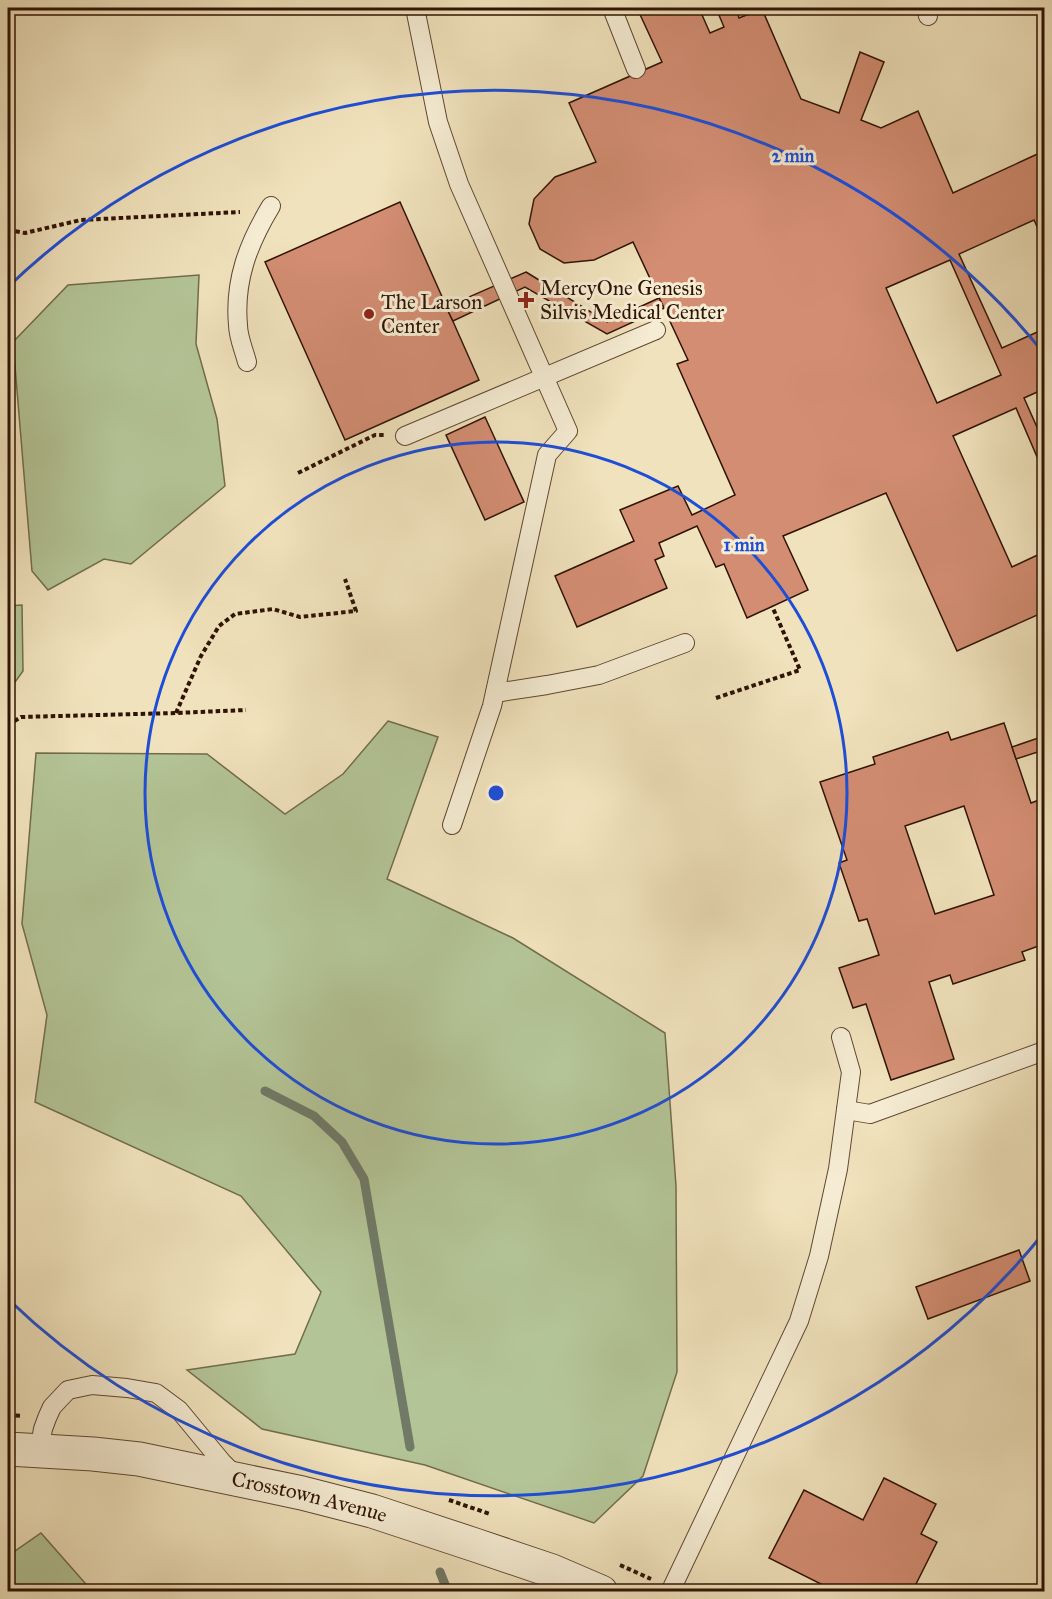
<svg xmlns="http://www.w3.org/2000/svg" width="1052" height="1599" font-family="'IM FELL Great Primer',serif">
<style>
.green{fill:#b3c496;stroke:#716c4c;stroke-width:1.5}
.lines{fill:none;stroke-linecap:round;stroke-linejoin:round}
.stream{stroke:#707a67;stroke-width:9}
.building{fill:#d38d73;stroke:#2f1303;stroke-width:1.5;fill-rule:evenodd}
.service-casing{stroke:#5f4731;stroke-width:20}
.tertiary-casing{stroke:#5f4731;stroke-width:35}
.path{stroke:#2f1303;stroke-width:4;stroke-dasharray:4.5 3;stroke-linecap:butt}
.service{stroke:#f5ecd3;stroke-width:18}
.tertiary{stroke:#f5ecd3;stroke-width:33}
.ring{fill:none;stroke:#1d4ed8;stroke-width:3}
.poi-dot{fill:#8f2418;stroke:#f5ecd3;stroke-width:2}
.labels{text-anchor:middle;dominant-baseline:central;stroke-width:6;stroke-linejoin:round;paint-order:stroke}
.poi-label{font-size:21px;fill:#2f1303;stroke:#f5ecd3;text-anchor:start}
.street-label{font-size:21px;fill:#2f1303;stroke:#f5ecd3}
.centre{fill:#1d4ed8;stroke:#f5ecd3;stroke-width:3}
.ring-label{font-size:18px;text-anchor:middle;font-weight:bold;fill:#1d4ed8;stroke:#f5ecd3;stroke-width:6;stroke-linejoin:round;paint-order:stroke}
</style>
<rect width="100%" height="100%" fill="#f0e2bc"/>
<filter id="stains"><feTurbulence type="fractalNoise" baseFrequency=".00333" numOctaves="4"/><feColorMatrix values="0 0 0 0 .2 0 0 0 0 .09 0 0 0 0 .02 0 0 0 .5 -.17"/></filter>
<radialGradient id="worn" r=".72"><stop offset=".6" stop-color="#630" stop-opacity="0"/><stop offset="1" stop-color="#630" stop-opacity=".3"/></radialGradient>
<!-- green -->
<g class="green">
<polygon points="199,275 196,344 217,419 225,486 131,564 104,559 48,590 32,571 13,342 68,285"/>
<polygon points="22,605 23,671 8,692 8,606"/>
<polygon points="388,721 438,737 387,879 513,938 665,1033 676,1186 677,1372 643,1476 594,1523 425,1465 262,1429 187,1370 295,1354 321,1292 241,1196 35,1102 47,1015 22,924 36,753 207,754 285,814 343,774"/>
<polygon points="41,1533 92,1591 8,1591 8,1556"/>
</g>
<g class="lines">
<!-- stream -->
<g class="stream">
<polyline points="265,1091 314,1116 342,1142 364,1179 410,1447"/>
<polyline points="440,1572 448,1592"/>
</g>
</g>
<!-- building -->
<g class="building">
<path d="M637,8H699L710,33L724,27L716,8H736L739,18L762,9L801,99L839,113L860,52L884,62L861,120L881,128L918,111L953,193L1044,151V242L1034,220L959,254L1002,348L1044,329V389L1024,398L1044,443V473L1016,408L953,436L1012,567L1044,552V612L957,651L886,493L783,536L808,590L747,618L724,564L716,567L697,526L659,543L664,556L655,560L667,588L577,627L555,576L634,541L620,510L678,486L692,515L735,495L677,364L688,360L633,242L594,260L564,263L540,249L529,224L534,199L555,177L596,162L569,103L662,62ZM950,260L1001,375L937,403L886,288Z"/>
<polygon points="400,202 479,380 345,440 265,262"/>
<polygon points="526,272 607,322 659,298 664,308 607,334 525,287 453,321 446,307"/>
<polygon points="485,417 524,502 485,520 446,435"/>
<path d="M1004,723L1031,803L1039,800L1044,816V944L1022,952L1025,960L953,984L950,975L929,982L954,1059L891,1080L866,1004L853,1008L839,968L879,955L867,919L859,921L839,863L847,860L820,782L875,764L873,757L948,732L951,740ZM964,806L994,895L935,914L905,826Z"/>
<polygon points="1044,736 1044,750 1016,759 1012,747"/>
<polygon points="1019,1250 1030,1281 928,1319 916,1287"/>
<polygon points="884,1478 936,1504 921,1534 937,1542 912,1592 829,1592 831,1589 769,1558 804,1490 863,1520"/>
</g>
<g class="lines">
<defs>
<g id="service">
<polyline points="415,8 438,122 459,184 568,431 547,455 492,706 452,825"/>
<polyline points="612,8 636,69"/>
<polyline points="926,8 928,16"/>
<path d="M247,362C244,350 238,337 238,325C234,281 248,244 271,206"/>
<polyline points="405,436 656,330"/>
<polyline points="495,693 547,685 599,675 685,643"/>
<polyline points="846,1110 870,1114 1044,1051"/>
<polyline points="39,1451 43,1429 47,1418 52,1407 68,1390 92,1385 127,1388 156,1393 179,1410 222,1462 235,1475"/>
<polyline points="670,1592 799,1321 819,1256 838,1169 851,1072 841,1037"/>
</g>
<g id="tertiary">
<path id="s1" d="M8,1449L93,1454L139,1459L302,1493L372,1511L475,1545L552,1571L601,1592"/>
</g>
</defs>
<!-- service casing -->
<use href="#service" class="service-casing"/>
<!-- tertiary casing -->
<use href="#tertiary" class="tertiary-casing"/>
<!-- path -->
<g class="path">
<polyline points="8,230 25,233 81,220 240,212"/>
<polyline points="298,473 375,435 384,435"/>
<polyline points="716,698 800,670 772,606"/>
<polyline points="176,713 201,656 219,626 235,614 273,609 300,617 356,611 345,579"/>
<polyline points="8,725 21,717 176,713 246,710"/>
<polyline points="8,1415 22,1416"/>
<polyline points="449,1500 490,1514"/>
<polyline points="620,1565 651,1579"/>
</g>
<!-- service -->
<use href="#service" class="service"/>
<!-- tertiary -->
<use href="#tertiary" class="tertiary"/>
</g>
<!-- distance rings -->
<g class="ring">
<circle cx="496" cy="793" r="351"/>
<path d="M1042 1235A703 703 0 0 1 8 1299M8 287A703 703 0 0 1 1042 351"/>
</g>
<!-- markers -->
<g class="poi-dot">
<path d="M523 291h6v6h6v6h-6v6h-6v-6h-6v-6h6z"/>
<circle cx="369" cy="314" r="6"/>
</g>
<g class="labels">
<!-- poi labels -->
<g class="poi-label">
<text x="540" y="288">MercyOne Genesis<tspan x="540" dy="24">Silvis Medical Center</tspan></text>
<text x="381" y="302">The Larson<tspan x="381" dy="24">Center</tspan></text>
</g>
<!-- street labels -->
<g class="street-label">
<text stroke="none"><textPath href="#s1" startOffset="306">Crosstown Avenue</textPath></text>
</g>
</g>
<circle cx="496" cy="793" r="9" class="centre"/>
<g class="ring-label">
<text x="793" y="162">2 min</text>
<text x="744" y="551">1 min</text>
</g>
<!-- margin -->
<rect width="1052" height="1599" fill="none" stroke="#f0e2bc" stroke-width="30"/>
<rect x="9" y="9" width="1034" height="1581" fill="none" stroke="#2f1303" stroke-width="3"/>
<rect x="15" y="15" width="1022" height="1569" fill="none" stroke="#2f1303" stroke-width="1.5"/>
<rect width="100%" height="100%" filter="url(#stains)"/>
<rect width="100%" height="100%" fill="url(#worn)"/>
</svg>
